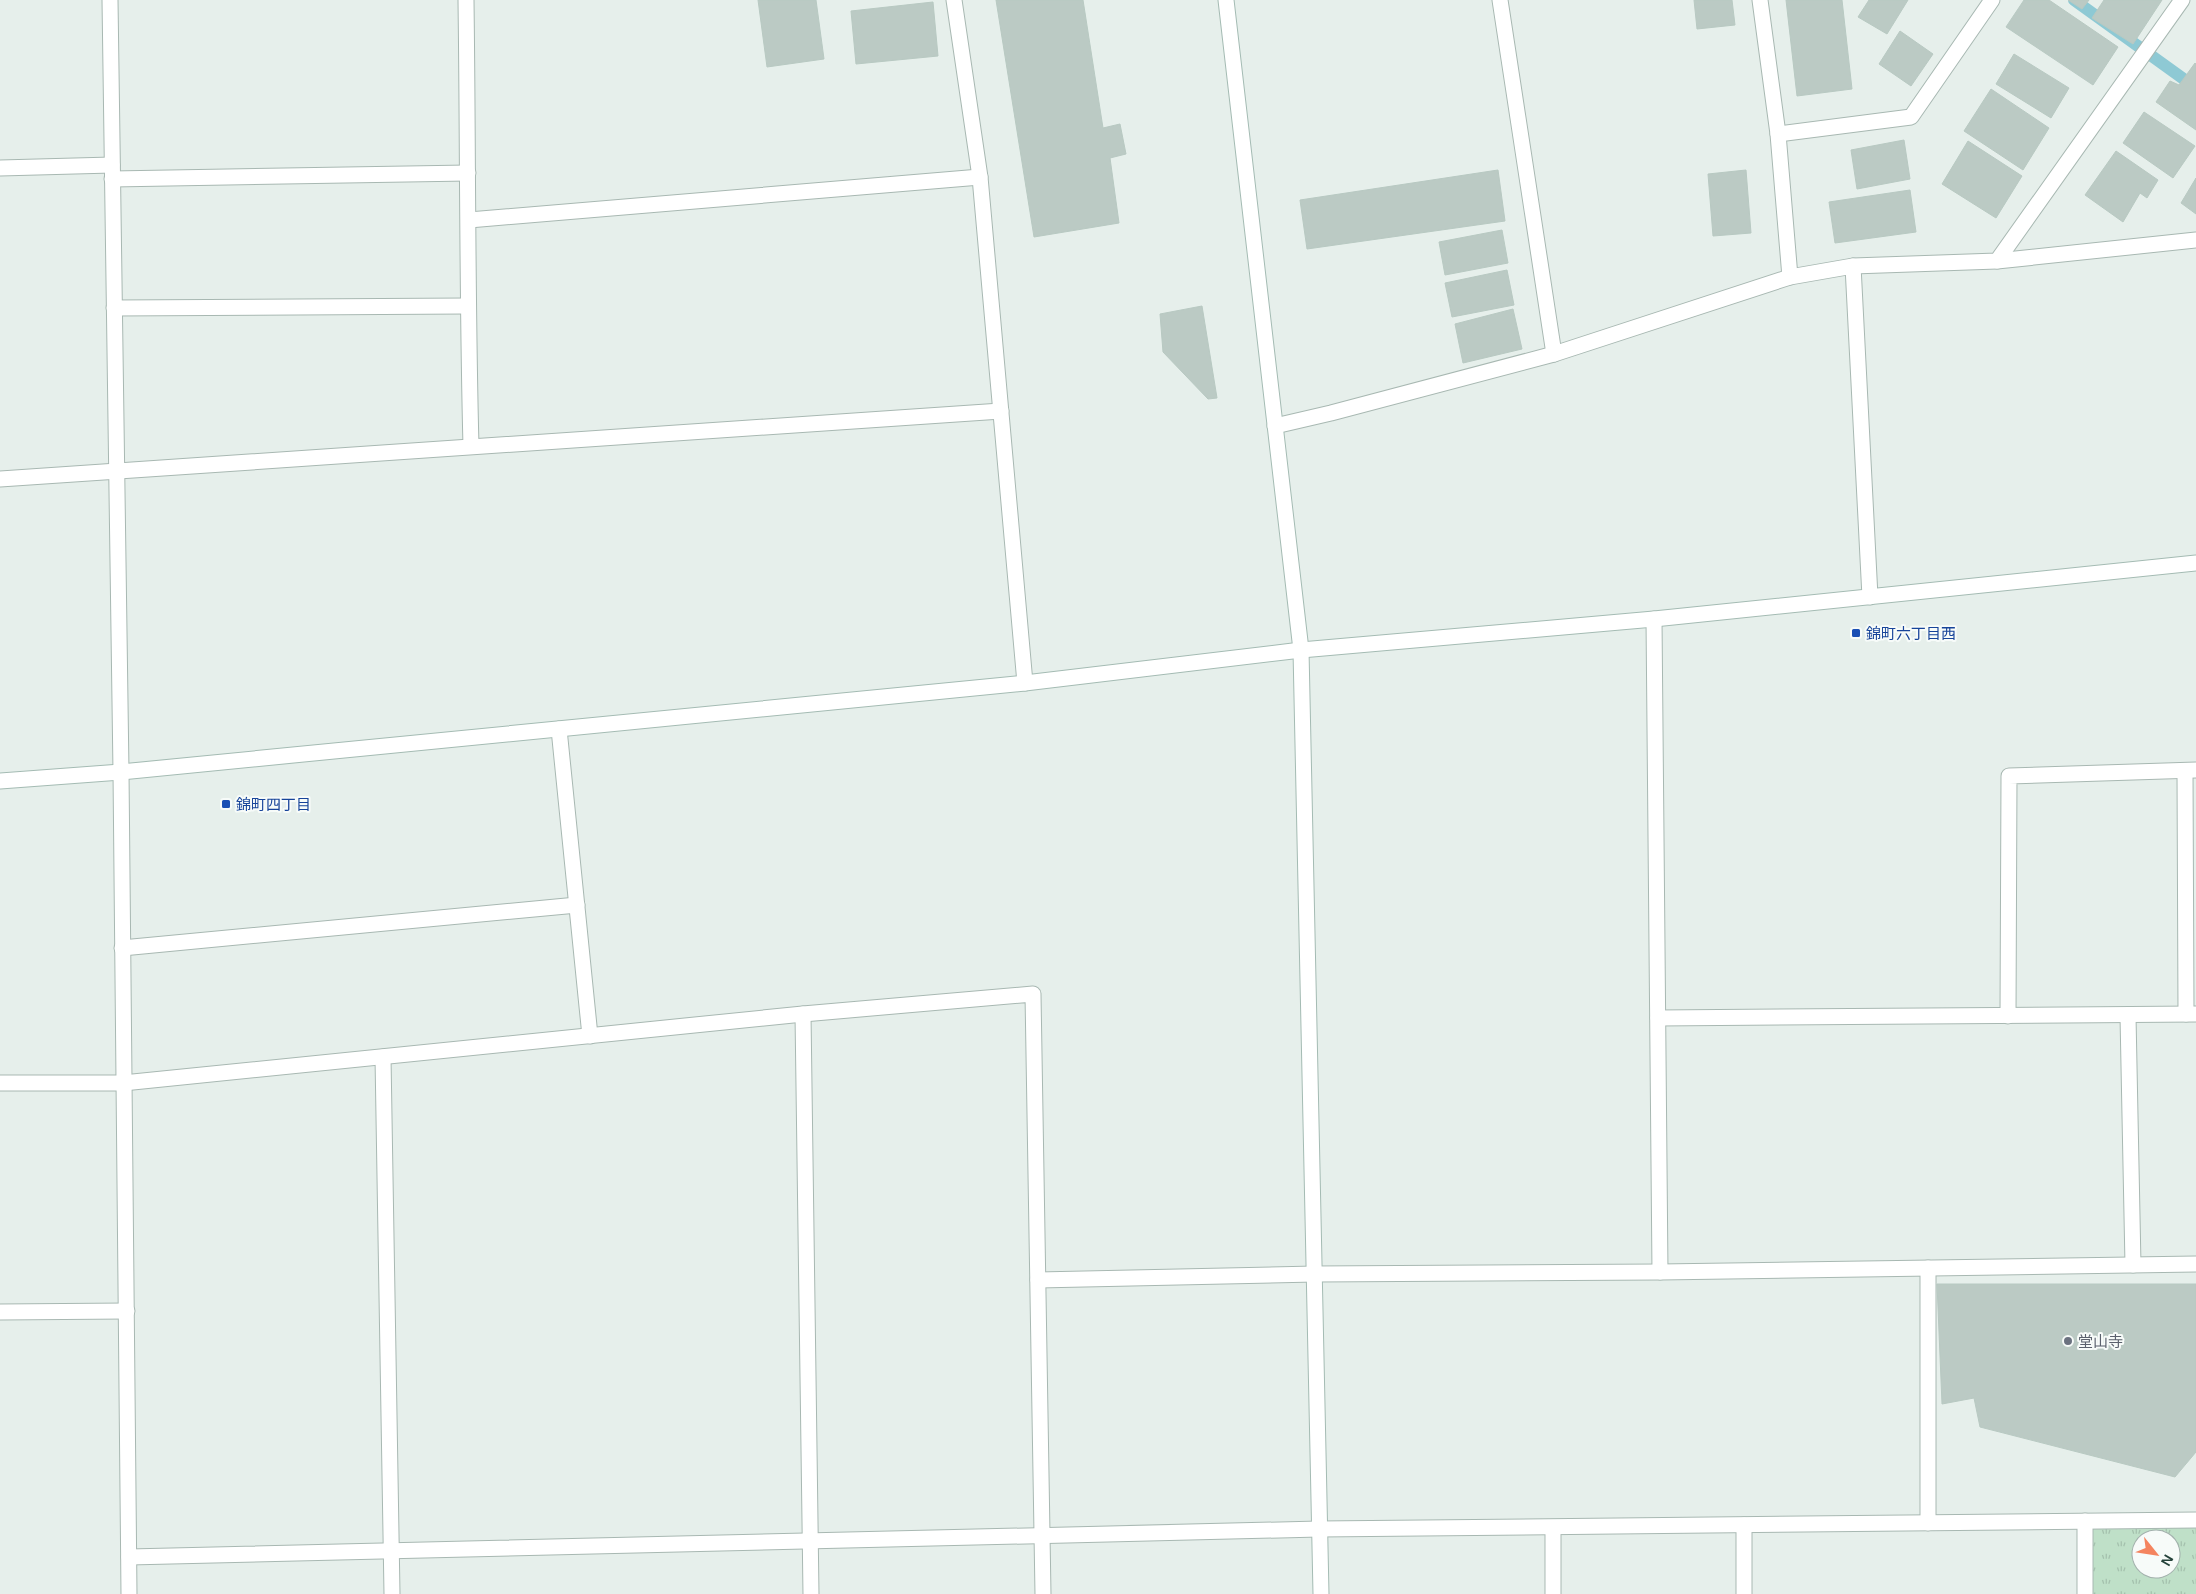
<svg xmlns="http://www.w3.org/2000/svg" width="2196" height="1594" font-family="Arial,'Noto Sans JP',sans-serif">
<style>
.park{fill:url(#park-tufts);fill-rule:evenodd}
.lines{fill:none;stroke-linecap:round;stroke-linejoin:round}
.stream{stroke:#8ec9d4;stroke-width:12}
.building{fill:#bbcac4;stroke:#b8c9c2}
.street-casing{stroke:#a8b8b2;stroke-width:17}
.secondary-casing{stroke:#a4bbb3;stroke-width:17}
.street{stroke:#fff;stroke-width:15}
.secondary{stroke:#fff;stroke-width:15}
.transit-dot{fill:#1a4fb4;stroke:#f7fbf9;stroke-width:2}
.worship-dot{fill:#6b7280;stroke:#f7fbf9;stroke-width:2}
.labels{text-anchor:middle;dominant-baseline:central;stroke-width:4;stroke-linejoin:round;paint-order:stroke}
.transit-label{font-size:15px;fill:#164399;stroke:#f7fbf9;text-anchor:start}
.worship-label{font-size:15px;fill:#5b616d;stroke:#f7fbf9;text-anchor:start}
</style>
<defs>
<pattern id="park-tufts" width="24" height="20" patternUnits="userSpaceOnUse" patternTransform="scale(1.25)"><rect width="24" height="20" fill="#bfe0c8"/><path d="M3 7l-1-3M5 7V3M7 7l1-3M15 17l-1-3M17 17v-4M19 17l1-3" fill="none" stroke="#a4c1ad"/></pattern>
</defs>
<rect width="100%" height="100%" fill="#e6efeb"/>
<!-- park -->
<path class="park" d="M2196,1519V1594H2085V1521ZM2141,1539H2171V1569H2141Z"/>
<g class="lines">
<!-- stream -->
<polyline class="stream" points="2074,0 2196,88"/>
</g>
<!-- building -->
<g class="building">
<polygon points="758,0 816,0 824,59 767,67"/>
<polygon points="996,0 1083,0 1103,128 1120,124 1126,154 1110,158 1119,223 1034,237"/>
<polygon points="1694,0 1732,0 1735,25 1697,29"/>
<polygon points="1786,0 1842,0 1852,89 1797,96"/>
<polygon points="1869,0 1908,0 1887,34 1858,17"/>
<polygon points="2024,0 2049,0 2118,47 2093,85 2006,27"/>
<polygon points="2068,0 2089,0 2082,9"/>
<polygon points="2104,0 2162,0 2133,44 2092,18"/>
<polygon points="933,2 938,56 856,64 851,11"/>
<polygon points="1900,31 1933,54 1911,86 1879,64"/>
<polygon points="2014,54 2069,88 2051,118 1996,84"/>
<polygon points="2195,63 2196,64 2196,130 2156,102 2170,81 2179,85"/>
<polygon points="1991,89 2049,128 2023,170 1964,131"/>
<polygon points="2144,112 2195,146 2173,178 2123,143"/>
<polygon points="1904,140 1910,179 1857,189 1851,150"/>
<polygon points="1968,141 2022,176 1996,218 1942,184"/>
<polygon points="2116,151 2158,180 2147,198 2140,193 2123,222 2085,195"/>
<polygon points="1498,170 1505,221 1307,249 1300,200"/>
<polygon points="1746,170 1751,233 1713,236 1708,174"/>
<polygon points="2196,178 2196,214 2181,203"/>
<polygon points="1910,190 1916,232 1835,243 1829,202"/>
<polygon points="1502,230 1508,263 1445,275 1439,242"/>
<polygon points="1507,270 1514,305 1452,317 1445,283"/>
<polygon points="1202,306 1217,398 1208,399 1163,352 1160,314"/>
<polygon points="1513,309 1522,349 1463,363 1455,324"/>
<polygon points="1937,1284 2196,1284 2196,1452 2175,1477 1980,1427 1974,1398 1942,1404"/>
</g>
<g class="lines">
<defs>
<g id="street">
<polyline points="110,0 121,772 129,1594"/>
<path d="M466,0C468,149 467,297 471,446"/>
<polyline points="954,0 980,177 1025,683"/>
<polyline points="1500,0 1554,354 1790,277 1853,266 1997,261 2182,0"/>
<polyline points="1760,0 1778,134 1790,277"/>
<polyline points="1778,134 1911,117 1992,0"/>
<polyline points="0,168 112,165"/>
<polyline points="112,179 468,173"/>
<polyline points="469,220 980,177"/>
<polyline points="1997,261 2196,240"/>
<polyline points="1853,266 1870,597"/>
<polyline points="114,308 467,306"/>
<polyline points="1275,426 1331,413 1554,354"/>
<polyline points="0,479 1001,411"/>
<polyline points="1654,619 1660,1272"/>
<polyline points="559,729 590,1036"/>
<polyline points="2185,771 2186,1014"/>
<polyline points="122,948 577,905"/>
<polyline points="803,1014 811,1594"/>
<polyline points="2008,1016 2009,776 2196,770"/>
<polyline points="2128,1016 2133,1265"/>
<polyline points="1658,1018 2196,1014"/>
<polyline points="383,1057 392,1594"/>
<polyline points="0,1083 123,1083 803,1014 1033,994 1043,1594"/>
<polyline points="1038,1280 1315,1274 1660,1272 2196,1264"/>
<polyline points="0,1312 127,1311"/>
<polyline points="1928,1523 1928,1268"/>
<polyline points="1744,1525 1744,1594"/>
<polyline points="1553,1528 1553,1594"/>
<polyline points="129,1557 1319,1529 2196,1520"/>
<polyline points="2085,1594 2085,1521"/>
</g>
<g id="secondary">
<polyline points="1226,0 1301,650 1321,1594"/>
<polyline points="0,781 121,772 1025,683 1301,650 1654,619 2196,563"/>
</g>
</defs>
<!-- street casing -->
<use href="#street" class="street-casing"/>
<!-- secondary casing -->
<use href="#secondary" class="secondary-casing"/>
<!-- street -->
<use href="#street" class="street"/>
<!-- secondary -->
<use href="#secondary" class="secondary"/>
</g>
<!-- markers -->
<g class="transit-dot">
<rect x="1851" y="628" width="10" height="10" rx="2.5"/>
<rect x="221" y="799" width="10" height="10" rx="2.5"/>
</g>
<circle class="worship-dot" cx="2068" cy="1341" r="5"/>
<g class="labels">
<!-- transit labels -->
<g class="transit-label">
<text x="1866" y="633">錦町六丁目西</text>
<text x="236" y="804">錦町四丁目</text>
</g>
<!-- worship labels -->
<g class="worship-label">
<text x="2078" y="1341">堂山寺</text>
</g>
</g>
<!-- north arrow -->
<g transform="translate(2156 1554) rotate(120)"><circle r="24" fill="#f7fbf9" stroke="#a3b1ad"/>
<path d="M0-4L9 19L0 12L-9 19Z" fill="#f4845f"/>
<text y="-8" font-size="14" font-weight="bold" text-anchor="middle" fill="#24423a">N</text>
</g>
</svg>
